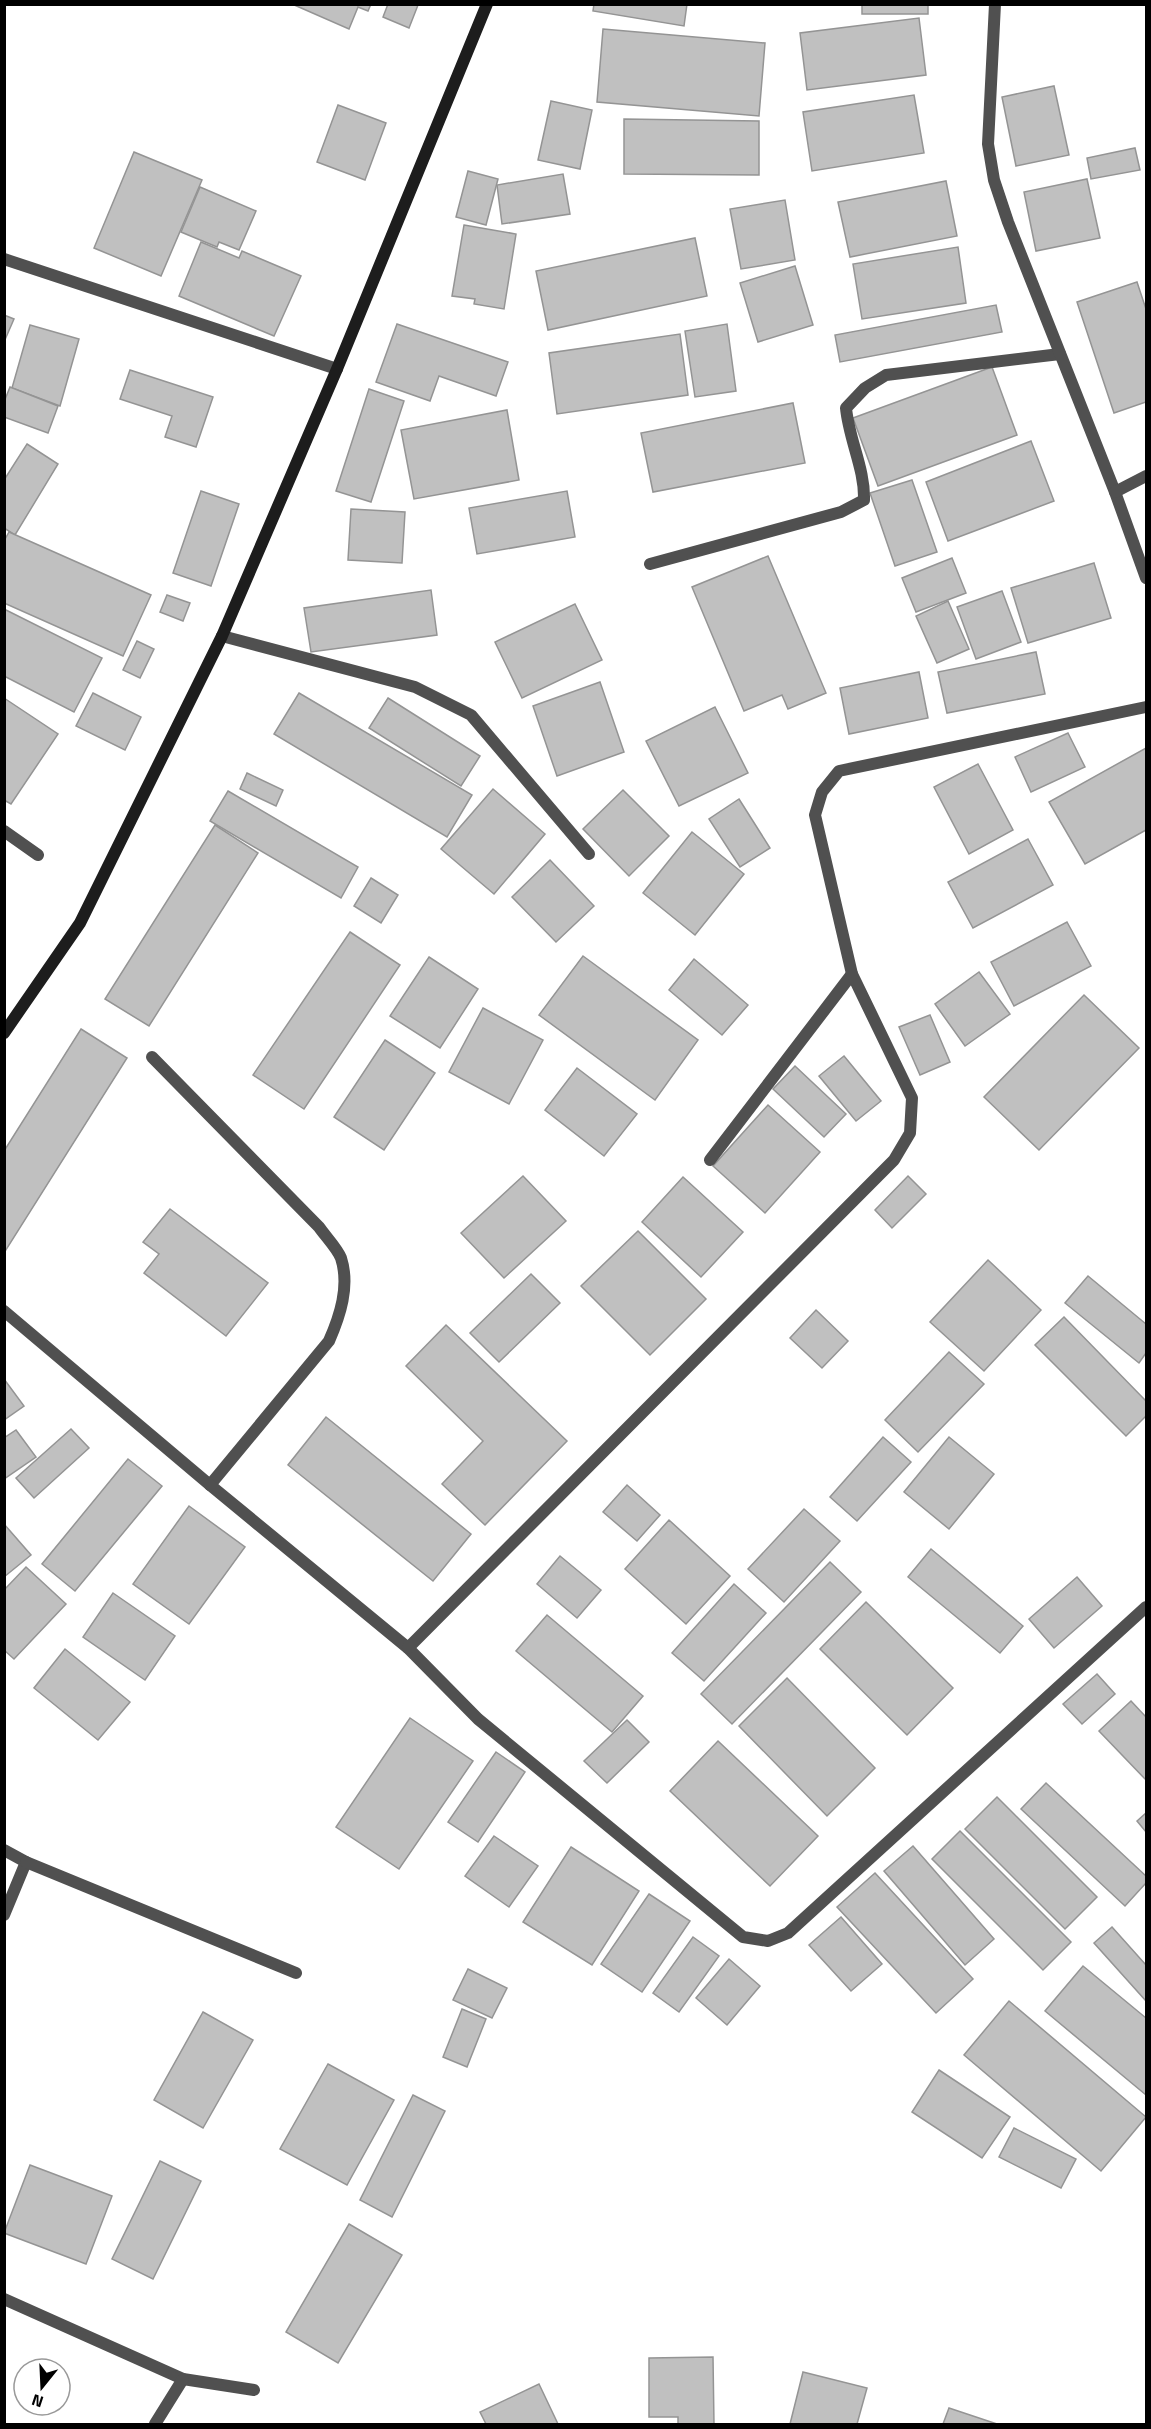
<svg xmlns="http://www.w3.org/2000/svg" width="1151" height="2429" font-family="'Titillium Web',sans-serif">
<style>
.building{fill:#c0c0c0;stroke:#949494;stroke-width:1.5}
.lines{fill:none;stroke-linecap:round;stroke-linejoin:round}
.lane{stroke:#505050;stroke-width:12}
.street{stroke:#505050;stroke-width:12}
.secondary{stroke:#1d1d1d;stroke-width:12}
</style>
<rect width="100%" height="100%" fill="#fff"/>
<!-- building -->
<g class="building">
<polygon points="292,4 371,4 368,11 358,7 349,29"/>
<polygon points="388,4 418,5 409,28 383,17"/>
<polygon points="594,4 687,4 684,26 593,11"/>
<rect x="862" y="4" width="66" height="10"/>
<polygon points="919,18 926,75 807,90 800,33"/>
<polygon points="603,29 765,43 759,116 597,102"/>
<polygon points="1054,86 1069,155 1016,166 1002,97"/>
<polygon points="914,95 924,153 812,171 803,112"/>
<polygon points="551,101 592,110 580,169 538,160"/>
<polygon points="338,105 386,123 365,180 317,162"/>
<polygon points="624,119 759,121 759,175 624,174"/>
<polygon points="1135,148 1140,170 1091,179 1087,158"/>
<polygon points="134,152 202,180 161,276 94,248"/>
<polygon points="468,171 498,179 486,225 456,217"/>
<polygon points="563,174 570,214 502,224 497,185"/>
<polygon points="1087,179 1100,238 1036,251 1024,192"/>
<polygon points="946,181 957,236 850,257 838,202"/>
<polygon points="200,187 256,211 239,250 219,242 217,247 181,232"/>
<polygon points="785,200 795,260 741,269 730,209"/>
<polygon points="464,225 516,234 504,309 474,304 475,299 452,296"/>
<polygon points="695,238 707,296 548,330 536,271"/>
<polygon points="201,242 239,258 242,251 301,276 274,336 179,296"/>
<polygon points="958,247 966,303 862,319 853,264"/>
<polygon points="795,266 813,325 758,342 740,283"/>
<polygon points="1137,282 1146,309 1146,402 1114,413 1077,302"/>
<polygon points="996,305 1002,332 840,362 835,335"/>
<polygon points="4,315 14,319 4,342"/>
<polygon points="397,324 508,362 496,396 439,376 430,401 376,382"/>
<polygon points="727,324 736,391 695,397 685,331"/>
<polygon points="30,325 79,339 60,406 12,388"/>
<polygon points="680,334 688,395 557,414 549,353"/>
<polygon points="992,367 1017,435 878,486 853,418"/>
<polygon points="130,370 213,397 196,447 165,437 172,416 120,399"/>
<polygon points="10,387 58,406 48,433 4,417 4,402"/>
<polygon points="369,389 404,401 371,502 336,491"/>
<polygon points="793,403 805,463 653,492 641,433"/>
<polygon points="507,410 519,480 414,499 401,430"/>
<polygon points="1031,441 1054,501 948,541 926,482"/>
<polygon points="27,444 58,464 15,535 4,528 4,480"/>
<polygon points="912,480 937,552 895,566 870,493"/>
<polygon points="201,491 239,504 211,586 173,573"/>
<polygon points="567,491 575,537 477,554 469,508"/>
<polygon points="351,509 405,512 402,563 348,560"/>
<polygon points="9,532 151,595 123,656 4,603 4,541"/>
<polygon points="768,556 826,693 788,709 782,695 744,711 692,587"/>
<polygon points="952,558 966,593 916,612 902,578"/>
<polygon points="1094,563 1111,618 1028,643 1011,588"/>
<polygon points="431,590 437,635 311,652 304,608"/>
<polygon points="1002,591 1021,642 976,659 957,607"/>
<polygon points="167,595 190,603 183,621 160,612"/>
<polygon points="948,601 969,649 937,663 916,616"/>
<polygon points="575,604 602,660 522,698 495,642"/>
<polygon points="4,609 102,658 74,712 4,676"/>
<polygon points="137,641 154,649 140,678 123,670"/>
<polygon points="1036,652 1045,694 947,713 938,672"/>
<polygon points="919,672 928,718 849,734 840,688"/>
<polygon points="600,682 624,752 557,776 533,706"/>
<polygon points="93,693 141,717 125,750 76,726"/>
<polygon points="299,693 472,795 447,837 274,734"/>
<polygon points="4,698 58,734 11,804 4,800"/>
<polygon points="388,698 480,756 461,786 369,728"/>
<polygon points="715,707 748,773 679,806 646,741"/>
<polygon points="1068,733 1085,767 1031,792 1015,757"/>
<polygon points="1146,748 1146,830 1085,864 1049,802"/>
<polygon points="978,764 1013,830 969,854 934,787"/>
<polygon points="247,773 283,790 276,806 240,789"/>
<polygon points="493,789 545,834 494,894 441,849"/>
<polygon points="623,790 669,836 629,876 583,829"/>
<polygon points="228,791 358,867 341,898 210,821"/>
<polygon points="739,799 770,848 740,867 709,819"/>
<polygon points="215,825 258,853 149,1026 105,999"/>
<polygon points="692,832 744,874 695,935 643,893"/>
<polygon points="1028,839 1053,885 973,928 948,882"/>
<polygon points="550,860 594,906 556,942 512,897"/>
<polygon points="371,878 398,895 381,923 354,906"/>
<polygon points="1067,922 1091,966 1014,1006 991,962"/>
<polygon points="350,932 400,965 304,1109 253,1075"/>
<polygon points="583,956 698,1040 655,1100 539,1015"/>
<polygon points="429,957 478,989 440,1048 390,1016"/>
<polygon points="694,959 748,1005 722,1035 669,990"/>
<polygon points="979,972 1010,1014 965,1046 935,1004"/>
<polygon points="1084,995 1139,1048 1039,1150 984,1097"/>
<polygon points="483,1008 543,1040 509,1104 449,1072"/>
<polygon points="930,1015 950,1062 920,1075 899,1027"/>
<polygon points="81,1029 127,1058 4,1253 4,1151"/>
<polygon points="385,1040 435,1073 384,1150 334,1117"/>
<polygon points="844,1056 881,1101 856,1121 819,1076"/>
<polygon points="795,1066 846,1114 824,1137 773,1089"/>
<polygon points="577,1068 637,1114 604,1156 545,1110"/>
<polygon points="768,1105 820,1152 765,1213 713,1166"/>
<polygon points="523,1176 566,1221 504,1278 461,1233"/>
<polygon points="908,1176 926,1194 892,1228 875,1210"/>
<polygon points="683,1177 743,1232 701,1277 642,1222"/>
<polygon points="170,1209 268,1283 226,1336 144,1273 159,1254 143,1242"/>
<polygon points="638,1231 706,1299 650,1355 581,1286"/>
<polygon points="988,1260 1041,1310 984,1371 930,1322"/>
<polygon points="531,1274 560,1303 499,1362 470,1333"/>
<polygon points="1088,1276 1146,1324 1146,1353 1139,1363 1065,1303"/>
<polygon points="816,1310 848,1341 822,1368 790,1338"/>
<polygon points="1064,1317 1146,1401 1146,1416 1126,1436 1035,1345"/>
<polygon points="446,1325 567,1441 485,1525 442,1484 483,1441 406,1366"/>
<polygon points="949,1352 984,1384 918,1452 885,1420"/>
<polygon points="4,1379 24,1406 4,1420"/>
<polygon points="326,1417 471,1534 433,1581 288,1465"/>
<polygon points="71,1429 89,1448 34,1498 16,1478"/>
<polygon points="16,1430 36,1457 4,1479 4,1438"/>
<polygon points="883,1437 911,1462 857,1521 830,1497"/>
<polygon points="949,1437 994,1474 949,1529 904,1492"/>
<polygon points="128,1459 162,1486 75,1591 42,1564"/>
<polygon points="627,1485 660,1515 637,1541 603,1512"/>
<polygon points="189,1506 245,1547 189,1624 133,1584"/>
<polygon points="804,1509 840,1541 784,1602 748,1569"/>
<polygon points="669,1520 730,1576 686,1624 625,1569"/>
<polygon points="4,1524 31,1555 4,1577"/>
<polygon points="931,1549 1023,1626 1000,1653 908,1577"/>
<polygon points="560,1556 601,1590 577,1618 537,1584"/>
<polygon points="830,1562 861,1592 732,1724 701,1694"/>
<polygon points="26,1567 66,1604 14,1659 4,1650 4,1590"/>
<polygon points="1077,1577 1102,1606 1054,1648 1029,1619"/>
<polygon points="734,1584 766,1613 704,1681 672,1653"/>
<polygon points="113,1593 175,1636 145,1680 83,1637"/>
<polygon points="866,1602 953,1688 907,1735 820,1649"/>
<polygon points="547,1615 643,1696 612,1732 516,1651"/>
<polygon points="65,1649 130,1702 98,1740 34,1688"/>
<polygon points="1097,1674 1115,1694 1082,1724 1063,1704"/>
<polygon points="787,1678 875,1768 827,1816 739,1726"/>
<polygon points="1131,1701 1146,1717 1146,1780 1099,1731"/>
<polygon points="410,1718 473,1761 399,1869 336,1827"/>
<polygon points="627,1720 649,1742 607,1783 584,1761"/>
<polygon points="718,1741 818,1836 770,1886 670,1791"/>
<polygon points="496,1752 525,1772 478,1842 448,1822"/>
<polygon points="1046,1783 1146,1876 1146,1883 1125,1906 1021,1809"/>
<polygon points="997,1797 1097,1897 1065,1929 965,1829"/>
<polygon points="1146,1813 1146,1832 1137,1821"/>
<polygon points="960,1831 1071,1942 1043,1970 932,1859"/>
<polygon points="494,1836 538,1866 509,1907 465,1876"/>
<polygon points="913,1846 994,1939 965,1965 884,1871"/>
<polygon points="571,1847 639,1891 592,1965 523,1922"/>
<polygon points="875,1873 973,1979 936,2013 837,1907"/>
<polygon points="649,1894 690,1921 642,1992 601,1964"/>
<polygon points="841,1917 882,1964 851,1991 809,1945"/>
<polygon points="1112,1927 1146,1965 1146,2001 1094,1943"/>
<polygon points="693,1937 719,1956 679,2012 653,1993"/>
<polygon points="729,1959 760,1986 727,2025 696,1998"/>
<polygon points="1083,1966 1146,2018 1146,2095 1045,2011"/>
<polygon points="468,1969 507,1988 492,2018 453,2000"/>
<polygon points="1009,2001 1146,2117 1101,2171 964,2055"/>
<polygon points="462,2009 486,2019 467,2067 443,2057"/>
<polygon points="203,2012 253,2040 203,2128 154,2100"/>
<polygon points="328,2064 394,2100 347,2185 280,2149"/>
<polygon points="939,2070 1010,2117 982,2158 912,2112"/>
<polygon points="413,2095 445,2111 392,2217 360,2200"/>
<polygon points="1014,2128 1076,2159 1061,2188 999,2157"/>
<polygon points="160,2161 201,2181 153,2279 112,2259"/>
<polygon points="30,2165 112,2196 86,2264 4,2233"/>
<polygon points="349,2224 402,2255 338,2363 286,2332"/>
<polygon points="713,2357 714,2424 678,2424 678,2417 649,2417 649,2358"/>
<polygon points="803,2372 867,2388 857,2424 790,2424"/>
<polygon points="539,2384 558,2424 486,2424 480,2412"/>
<polygon points="949,2408 997,2424 943,2424"/>
</g>
<g class="lines">
<!-- lane -->
<g class="lane">
<path d="M650,564L841,512L864,500C865,469 849,440 846,408L865,388L886,375L1060,354"/>
<polyline points="4,831 38,855"/>
<path d="M152,1057L319,1227C326,1237 337,1248 341,1258C350,1286 340,1316 329,1341L210,1485"/>
</g>
<!-- street -->
<g class="street">
<polyline points="995,4 988,144 994,180 1008,222 1115,492 1146,578"/>
<polyline points="4,259 337,369"/>
<polyline points="1115,492 1146,476"/>
<polyline points="222,636 415,687 471,715 589,854"/>
<polyline points="710,1160 852,974"/>
<polyline points="4,1311 210,1485 408,1648 478,1719 743,1937 768,1941 788,1933 1146,1607"/>
<polyline points="408,1648 894,1160 910,1133 912,1098 852,974 815,815 822,792 839,771 1146,707"/>
<polyline points="4,1850 26,1862 4,1915"/>
<polyline points="26,1862 296,1973"/>
<polyline points="4,2299 183,2379 254,2390"/>
<polyline points="155,2424 183,2379"/>
</g>
<!-- secondary -->
<polyline class="secondary" points="4,1033 80,923 222,636 337,369 487,4"/>
</g>
<!-- border -->
<rect width="1151" height="2429" fill="none" stroke="#000000" stroke-width="12"/>
<!-- north arrow -->
<g transform="translate(42 2387) rotate(198)"><circle r="28" fill="#ffffff" stroke="#999999" stroke-width="1.5"/>
<path d="M0-4.5L10 22L0 15L-10 22Z" fill="#000000"/>
<text y="-9" font-size="16" font-weight="bold" text-anchor="middle" fill="#000000">N</text>
</g>
</svg>
